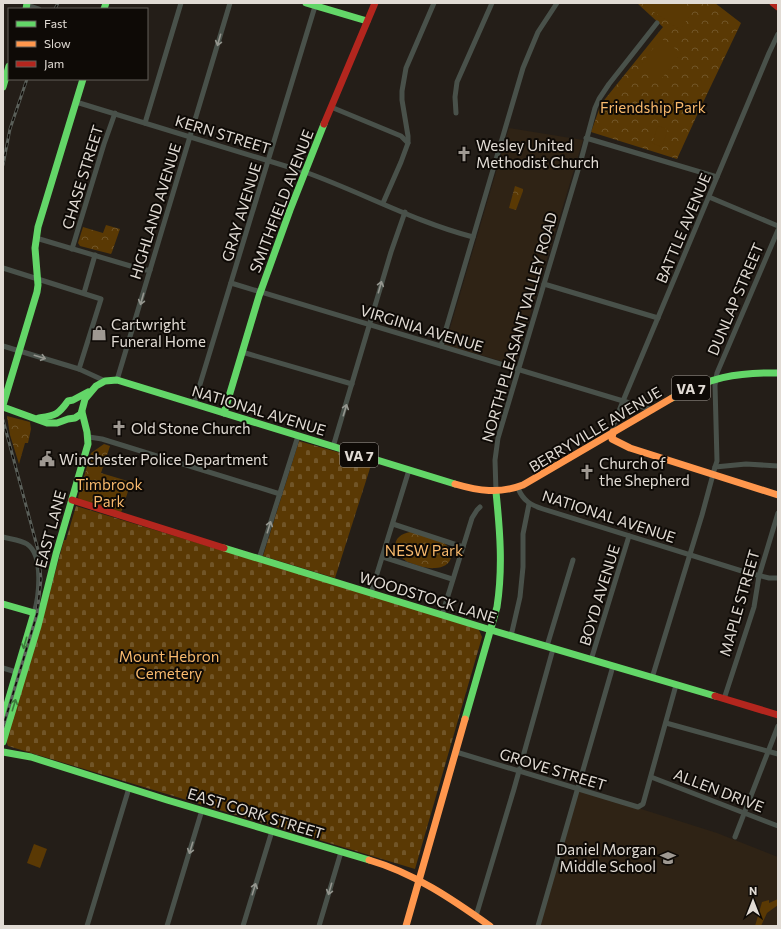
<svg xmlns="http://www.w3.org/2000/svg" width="781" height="929" font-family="Commissioner,sans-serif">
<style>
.built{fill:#2f2315}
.cemetery{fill:url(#cemetery-stones)}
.park{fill:url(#park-crowns)}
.garden{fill:#5a3904}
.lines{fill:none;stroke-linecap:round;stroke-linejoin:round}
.street{stroke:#49514a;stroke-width:5}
.fast{stroke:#63d668;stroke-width:7}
.slow{stroke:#ff974d;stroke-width:7}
.jam{stroke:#b3261e;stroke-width:7}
.rail-casing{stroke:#5a5f59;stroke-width:3}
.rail{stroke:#0e0a06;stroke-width:1.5;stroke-dasharray:4.5;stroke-linecap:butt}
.oneway{stroke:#95968f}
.oneway2{stroke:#3d7a3c}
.labels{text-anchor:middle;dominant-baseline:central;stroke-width:4;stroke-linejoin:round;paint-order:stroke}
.shield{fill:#0e0a06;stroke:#a29c96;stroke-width:1}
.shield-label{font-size:14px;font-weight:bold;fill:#e1dbd4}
.park-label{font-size:15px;fill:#f8b96d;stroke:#0e0a06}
.street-label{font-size:15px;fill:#e1dbd4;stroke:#0e0a06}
.poi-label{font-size:15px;fill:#e1dbd4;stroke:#0e0a06;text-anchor:start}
</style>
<defs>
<pattern id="cemetery-stones" width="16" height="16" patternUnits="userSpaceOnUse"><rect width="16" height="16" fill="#5a3904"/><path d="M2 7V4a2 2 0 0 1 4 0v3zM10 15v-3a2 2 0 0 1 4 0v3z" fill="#715528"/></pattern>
<pattern id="park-crowns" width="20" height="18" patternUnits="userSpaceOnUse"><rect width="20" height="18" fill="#5a3904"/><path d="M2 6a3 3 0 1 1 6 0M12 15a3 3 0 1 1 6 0" fill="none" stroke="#715528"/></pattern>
</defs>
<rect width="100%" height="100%" fill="#241e18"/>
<!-- built -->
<g class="built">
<polygon points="509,128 583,140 515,365 445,345"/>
<polygon points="578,789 717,833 778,857 778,926 539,926"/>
</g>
<!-- cemetery -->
<g class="cemetery">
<polygon points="299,441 372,462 335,578 263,556"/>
<polygon points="76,506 470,626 479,630 482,637 415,869 8,746 6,741 42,621 64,540 66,540"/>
</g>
<!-- park -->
<g class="park">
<polygon points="637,3 715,3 741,23 698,113 677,159 591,132 601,104 663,27"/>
<polygon points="515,186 523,189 523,191 516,210 509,208"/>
<polygon points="106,225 120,229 112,252 111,254 80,246 78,243 83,227 103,233"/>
<polygon points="7,416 30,422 31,429 28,443 25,443 19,464 10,435"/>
<polygon points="104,444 110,446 101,473 131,482 121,513 80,501 78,497 91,453"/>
<path d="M410,532C420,533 434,537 442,542C458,551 452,568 435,568C427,569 415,565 408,562C400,558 390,545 399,537C402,534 406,533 410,532Z"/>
</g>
<!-- garden -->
<g class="garden">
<polygon points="641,3 681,3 693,11 680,30"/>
<polygon points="661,38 681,53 659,82 639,67"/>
<polygon points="658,126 668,129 662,147 652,143"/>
<polygon points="114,482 128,487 124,499 110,495"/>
<polygon points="34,844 47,849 40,868 27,863"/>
<polygon points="778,899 778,905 767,913 761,926 755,926 762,902 769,900 769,903"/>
</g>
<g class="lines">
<!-- street -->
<g class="street">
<polyline points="27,5 39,9"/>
<path d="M76,102L305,172C361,192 415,222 473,237"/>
<polyline points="331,107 401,136 408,143"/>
<polyline points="456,113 455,97 457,82 492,3"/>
<polyline points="145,123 181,3"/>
<polyline points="586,138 717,177"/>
<polyline points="709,197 778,226"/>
<polyline points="383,203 401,162 408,143 408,136 402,100 402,91 406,68 434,3"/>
<polyline points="36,238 144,270 150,270"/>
<polyline points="72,249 104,144 115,113"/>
<polyline points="3,268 101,299 79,369"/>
<polyline points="231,283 653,410"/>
<polyline points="544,284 658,318"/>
<polyline points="84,293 95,255"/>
<polyline points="3,346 79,369 103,380"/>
<polyline points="441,346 523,68 538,32 557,3"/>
<polyline points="242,352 352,384"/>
<polyline points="117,380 230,3"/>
<polyline points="194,404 316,3"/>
<polyline points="613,432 613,426 623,401 769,53 778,34"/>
<polyline points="89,437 102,439 280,494"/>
<polyline points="333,447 391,252 405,212"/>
<polyline points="715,467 746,464 778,466"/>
<path d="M518,488C523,501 531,505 543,509L745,572L769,578H778"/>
<polyline points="496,492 495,460 498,438 581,160 595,108 599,99 609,84 657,23"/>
<polyline points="393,524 463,547"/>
<path d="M3,537C10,539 21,540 27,544C44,555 39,597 34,613"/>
<polyline points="383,557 452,579"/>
<polyline points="259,559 298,436"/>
<polyline points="371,593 409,470"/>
<polyline points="442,615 472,518 477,510 480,507"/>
<polyline points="511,636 520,597 523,567 523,534 529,504"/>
<polyline points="547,646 573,560"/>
<polyline points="591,660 629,536"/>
<polyline points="3,668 16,672"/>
<polyline points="652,678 702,515 715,467 717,461 715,385 717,373 778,230"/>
<polyline points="724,699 754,607 759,576 778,513"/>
<polyline points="666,723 778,754"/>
<polyline points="456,752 638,807 643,804 676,685"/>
<polyline points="651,777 778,826"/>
<polyline points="735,837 778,726"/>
<polyline points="476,916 514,789 553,649"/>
<polyline points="87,926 129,788"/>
<polyline points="167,926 202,810"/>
<polyline points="243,926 272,831"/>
<polyline points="319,926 341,852"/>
<polyline points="538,926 613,666"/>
</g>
<!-- fast -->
<g class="fast">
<polyline points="306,3 367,21"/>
<polyline points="26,9 27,3"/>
<polyline points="104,9 106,3"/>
<polyline points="3,87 9,66"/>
<path d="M672,398C708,378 736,372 778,373"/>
<polyline points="3,405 37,292 38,285 35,248 38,227 83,79"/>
<polyline points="3,407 47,423 57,423 68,419 75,418 81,414 85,399 96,386 105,381 117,380 455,484"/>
<polyline points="224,413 259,296 290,210 324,124"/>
<path d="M39,418C56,415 58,415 68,401L73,400L88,392"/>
<polyline points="224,548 491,630 715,696"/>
<polyline points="3,604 38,614"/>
<polyline points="3,718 34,613"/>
<path d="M465,719L497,607C503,568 500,531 496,492"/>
<polyline points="3,742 38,626 56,554 88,444 87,432 82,412"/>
<polyline points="3,752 31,757 167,800 369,860"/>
</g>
<!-- slow -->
<g class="slow">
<polyline points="613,432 612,439 630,448 778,495"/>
<path d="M455,484C479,491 499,494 523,485L672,398"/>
<path d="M369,860C414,873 452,899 490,926"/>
<polyline points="406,926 465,719"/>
</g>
<!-- jam -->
<g class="jam">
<polyline points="773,3 778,7"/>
<polyline points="324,124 375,3"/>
<polyline points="72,500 224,548"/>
<polyline points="715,696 778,715"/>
</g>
<defs>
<g id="rail">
<polyline points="55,9 58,3"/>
<polyline points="3,165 10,129 27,79"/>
<polyline points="3,420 38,550 41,579 37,614 3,727"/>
</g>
</defs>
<!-- rail casing -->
<use href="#rail" class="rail-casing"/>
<!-- rail -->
<use href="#rail" class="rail"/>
</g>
<!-- one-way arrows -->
<defs><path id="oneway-shaft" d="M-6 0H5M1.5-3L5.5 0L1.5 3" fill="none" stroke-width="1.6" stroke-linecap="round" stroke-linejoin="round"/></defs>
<g class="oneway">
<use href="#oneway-shaft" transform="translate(219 40) rotate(106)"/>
<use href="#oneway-shaft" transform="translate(380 287) rotate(-74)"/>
<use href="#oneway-shaft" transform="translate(142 299) rotate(106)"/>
<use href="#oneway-shaft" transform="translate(40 357) rotate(17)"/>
<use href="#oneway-shaft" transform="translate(345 410) rotate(-73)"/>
<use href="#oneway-shaft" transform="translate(269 527) rotate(-73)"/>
<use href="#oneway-shaft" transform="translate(191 848) rotate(107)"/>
<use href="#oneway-shaft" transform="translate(254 889) rotate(-73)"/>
<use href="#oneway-shaft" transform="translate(330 889) rotate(106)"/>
</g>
<g class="oneway2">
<use href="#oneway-shaft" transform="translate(25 643) rotate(106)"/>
<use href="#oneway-shaft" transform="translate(14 705) rotate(-73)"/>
</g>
<!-- icons -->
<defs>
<symbol id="church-bare" viewBox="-9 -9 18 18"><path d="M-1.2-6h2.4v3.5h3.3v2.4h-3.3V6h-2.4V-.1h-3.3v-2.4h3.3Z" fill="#9f9992" stroke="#0e0a06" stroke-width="2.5" paint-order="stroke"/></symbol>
<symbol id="shop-bare" viewBox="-9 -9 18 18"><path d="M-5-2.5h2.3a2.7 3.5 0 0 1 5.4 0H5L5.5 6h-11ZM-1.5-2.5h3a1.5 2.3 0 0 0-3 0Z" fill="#9f9992" stroke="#0e0a06" stroke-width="2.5" paint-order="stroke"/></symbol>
<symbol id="civic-bare" viewBox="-9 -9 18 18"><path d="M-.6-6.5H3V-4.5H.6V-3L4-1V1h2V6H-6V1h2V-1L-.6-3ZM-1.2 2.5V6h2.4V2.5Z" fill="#9f9992" stroke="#0e0a06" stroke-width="2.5" paint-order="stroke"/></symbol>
<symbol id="school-bare" viewBox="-9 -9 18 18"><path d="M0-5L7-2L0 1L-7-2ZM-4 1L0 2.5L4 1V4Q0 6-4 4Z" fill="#9f9992" stroke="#0e0a06" stroke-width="2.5" paint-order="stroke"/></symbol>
</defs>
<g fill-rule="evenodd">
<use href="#church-bare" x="453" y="143" width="22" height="22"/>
<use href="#shop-bare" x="88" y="322" width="22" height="22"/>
<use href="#church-bare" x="108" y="417" width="22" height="22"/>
<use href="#civic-bare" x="36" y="448" width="22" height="22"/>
<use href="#church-bare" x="576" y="461" width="22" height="22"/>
<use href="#school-bare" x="657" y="847" width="22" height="22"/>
</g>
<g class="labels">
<!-- shield labels -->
<g class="shield">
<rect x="672" y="376" width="38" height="24" rx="3"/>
<rect x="340" y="443" width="38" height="24" rx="3"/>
</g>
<g class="shield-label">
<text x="691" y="388">VA 7</text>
<text x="359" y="455">VA 7</text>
</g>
<!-- park labels -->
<g class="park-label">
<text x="653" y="107">Friendship Park</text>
<text x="109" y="484">Timbrook<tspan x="109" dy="17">Park</tspan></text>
<text x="424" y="550">NESW Park</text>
<text x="169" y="656">Mount Hebron<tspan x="169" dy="17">Cemetery</tspan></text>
</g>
<!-- street labels -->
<g class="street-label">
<text transform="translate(223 134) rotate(17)">KERN STREET</text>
<text transform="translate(82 177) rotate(-73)">CHASE STREET</text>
<text transform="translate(281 201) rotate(-69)">SMITHFIELD AVENUE</text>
<text transform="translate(155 211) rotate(-73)">HIGHLAND AVENUE</text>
<text transform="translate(241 212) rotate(-73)">GRAY AVENUE</text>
<text transform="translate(683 228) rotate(-67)">BATTLE AVENUE</text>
<text transform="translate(735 299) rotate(-67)">DUNLAP STREET</text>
<text transform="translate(519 327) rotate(-74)">NORTH PLEASANT VALLEY ROAD</text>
<text transform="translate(422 328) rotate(17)">VIRGINIA AVENUE</text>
<text transform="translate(259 410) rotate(17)">NATIONAL AVENUE</text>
<text transform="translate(595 429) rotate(-31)">BERRYVILLE AVENUE</text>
<text transform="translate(609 516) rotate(18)">NATIONAL AVENUE</text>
<text transform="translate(50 529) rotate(-75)">EAST LANE</text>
<text transform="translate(599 595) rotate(-73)">BOYD AVENUE</text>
<text transform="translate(428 597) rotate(17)">WOODSTOCK LANE</text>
<text transform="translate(739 603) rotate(-74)">MAPLE STREET</text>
<text transform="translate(553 769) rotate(17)">GROVE STREET</text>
<text transform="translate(719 790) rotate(21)">ALLEN DRIVE</text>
<text transform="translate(256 813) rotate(17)">EAST CORK STREET</text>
</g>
<!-- poi labels -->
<g class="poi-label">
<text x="476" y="145">Wesley United<tspan x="476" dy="17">Methodist Church</tspan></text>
<text x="111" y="324">Cartwright<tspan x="111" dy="17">Funeral Home</tspan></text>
<text x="131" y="428">Old Stone Church</text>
<text x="59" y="459">Winchester Police Department</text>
<text x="599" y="463">Church of<tspan x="599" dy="17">the Shepherd</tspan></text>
<text x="656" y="849" text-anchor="end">Daniel Morgan<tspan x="656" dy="17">Middle School</tspan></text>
</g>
</g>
<!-- border -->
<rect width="781" height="929" fill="none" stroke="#e1dbd4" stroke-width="8"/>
<!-- legend -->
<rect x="8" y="8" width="140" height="72" fill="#0e0a06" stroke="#625e58"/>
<rect x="16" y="21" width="20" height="6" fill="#63d668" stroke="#625e58"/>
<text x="44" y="28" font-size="12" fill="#e1dbd4">Fast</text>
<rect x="16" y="41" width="20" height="6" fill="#ff974d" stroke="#625e58"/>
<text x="44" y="48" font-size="12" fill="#e1dbd4">Slow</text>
<rect x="16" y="61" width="20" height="6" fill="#b3261e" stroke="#625e58"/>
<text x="44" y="68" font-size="12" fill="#e1dbd4">Jam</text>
<!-- north arrow -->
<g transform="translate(753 901)" stroke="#0e0a06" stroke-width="3" paint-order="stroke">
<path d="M0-3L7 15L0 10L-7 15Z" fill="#e1dbd4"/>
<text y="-6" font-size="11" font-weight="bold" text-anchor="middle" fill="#e1dbd4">N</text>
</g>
</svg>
